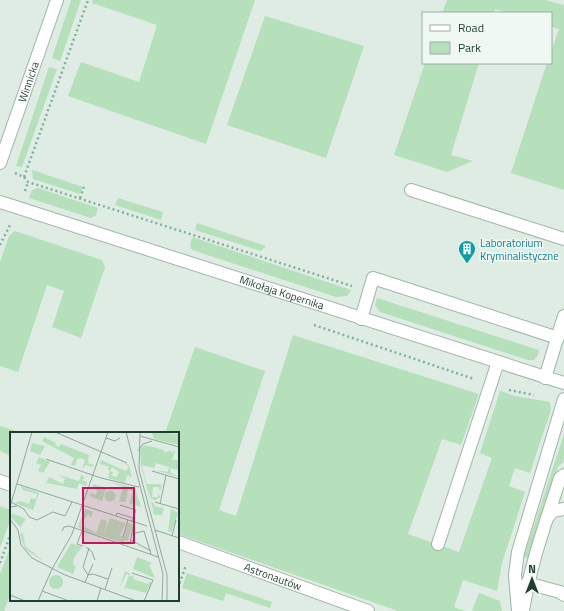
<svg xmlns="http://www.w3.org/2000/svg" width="564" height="611" font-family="'Titillium Web',sans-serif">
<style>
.green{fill:#b6dfbb}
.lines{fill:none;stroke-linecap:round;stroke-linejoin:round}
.lane-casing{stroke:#a2b4aa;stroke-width:14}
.street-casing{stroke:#a2b4aa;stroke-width:14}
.path{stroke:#7db299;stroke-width:2.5;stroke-dasharray:2 3;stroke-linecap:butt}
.lane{stroke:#fff;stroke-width:12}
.street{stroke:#fff;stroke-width:12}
.labels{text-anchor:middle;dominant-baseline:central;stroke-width:3;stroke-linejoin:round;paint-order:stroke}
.street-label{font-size:11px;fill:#1f3d30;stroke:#f0f8f3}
.culture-label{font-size:11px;fill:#0d838f;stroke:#f0f8f3;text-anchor:start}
.inset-road{fill:none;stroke:#92a69c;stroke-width:1}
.view{fill:#c2185b;fill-opacity:0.15;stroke:#c2185b;stroke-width:2}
.inset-edge{fill:none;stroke:#1f3d30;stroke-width:2}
</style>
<rect width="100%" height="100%" fill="#dfece4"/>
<!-- green -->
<g class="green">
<polygon points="71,0 81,0 60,61 52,58"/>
<polygon points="93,0 255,0 206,144 68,96 81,62 139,82 157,25 92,3"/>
<polygon points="447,0 545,0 564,5 564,190 511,173 547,63 551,63 551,52 559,29 551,27 551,13 508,13 495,9 494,13 442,13"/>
<polygon points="265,16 364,46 326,158 227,125"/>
<polygon points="425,63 479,63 451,155 473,161 447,172 394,155"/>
<polygon points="49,67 57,69 22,167 16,166"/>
<polygon points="32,170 83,187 80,194 33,179"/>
<polygon points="38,188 98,208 96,215 91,218 29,198 32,190"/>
<polygon points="118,198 163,212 161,220 115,205"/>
<polygon points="197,223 266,246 261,251 195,230"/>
<polygon points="15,231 102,260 105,267 81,338 52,327 64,291 47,285 18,372 0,366 0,262 9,236"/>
<polygon points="192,237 351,290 347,296 336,297 192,250 190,246"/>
<polygon points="377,298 539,350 538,355 534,360 528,360 380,312 375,305"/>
<polygon points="293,335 479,394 461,445 442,439 408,534 459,552 492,458 480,453 500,391 515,396 550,402 551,410 530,473 515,468 509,486 525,492 502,563 497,591 463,580 454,607 465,611 398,611 178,534 178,433 165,433 195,347 265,371 219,510 236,516"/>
<polygon points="0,426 23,433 11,433 11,456 0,451"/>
<polygon points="564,434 564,461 558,467 528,559 524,556"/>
<polygon points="0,506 11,510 11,518 0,548"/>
<polygon points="11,545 11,592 4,611 0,611 0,574"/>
<polygon points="187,573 272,602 270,608 226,593 223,601 182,588"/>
<polygon points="479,593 500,601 502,611 472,611"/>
</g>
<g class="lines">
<defs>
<g id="lane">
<polyline points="411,190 564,239"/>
<polyline points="361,319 373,278 558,338"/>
<polyline points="545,378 564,316"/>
<polyline points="547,518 553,511 564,509"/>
<polyline points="438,544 498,362"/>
<polyline points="527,583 560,592 564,595"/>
<polyline points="518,611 515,575 518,552 564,399"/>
<path d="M523,611C530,565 546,522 560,478L564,475"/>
</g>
<g id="street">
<path id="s1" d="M0,163L57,0"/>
<path id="s2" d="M0,202L564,383"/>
<polyline points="0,481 11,485"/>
<path id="s3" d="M178,542L368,611"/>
</g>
</defs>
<!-- lane casing -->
<use href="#lane" class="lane-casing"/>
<!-- street casing -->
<use href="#street" class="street-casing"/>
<!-- path -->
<g class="path">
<polyline points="15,173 24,177 28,182 352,286"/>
<polyline points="24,177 88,0"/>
<polyline points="25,191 28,182"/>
<polyline points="80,198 84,187"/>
<polyline points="0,245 10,225"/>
<polyline points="314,325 474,379"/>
<polyline points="509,390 534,395"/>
<polyline points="0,563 11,533"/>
<polyline points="178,588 186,565"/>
</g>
<!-- lane -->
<use href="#lane" class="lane"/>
<!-- street -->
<use href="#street" class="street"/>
</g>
<!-- icons -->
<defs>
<symbol id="building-pin" viewBox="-11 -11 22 30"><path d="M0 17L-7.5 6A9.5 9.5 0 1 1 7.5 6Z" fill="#0f9aa8" stroke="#f0f8f3"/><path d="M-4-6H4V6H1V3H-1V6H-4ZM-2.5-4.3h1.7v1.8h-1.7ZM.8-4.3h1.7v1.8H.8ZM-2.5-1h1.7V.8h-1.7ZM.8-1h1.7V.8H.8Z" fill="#fff"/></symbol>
</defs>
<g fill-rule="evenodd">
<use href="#building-pin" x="457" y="239" width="20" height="27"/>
</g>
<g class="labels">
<!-- street labels -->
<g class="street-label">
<text stroke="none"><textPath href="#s1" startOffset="86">Winnicka</textPath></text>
<text stroke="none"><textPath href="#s2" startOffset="296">Mikołaja Kopernika</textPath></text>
<text stroke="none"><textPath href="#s3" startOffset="101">Astronautów</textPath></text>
</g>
<!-- culture labels -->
<g class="culture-label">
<text x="480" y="243">Laboratorium<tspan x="480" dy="13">Kryminalistyczne</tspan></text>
</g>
</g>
<!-- overview -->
<g transform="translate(10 432)">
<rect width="169" height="169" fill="#dfece4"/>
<path d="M141,0L169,2V13L144,7ZM34,5L46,11L45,13L49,15L51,12L79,23L78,31L84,33L83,35L76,33L72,37L75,28L71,26L67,27L65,34L61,33L64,26L32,9ZM22,11L35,14L30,23L20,19ZM135,13L154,18V20L161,19L162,22L163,19H165L162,28H169V38L160,36L161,41L169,45L145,38L158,40L159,35L146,31L144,36L132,33L144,85L131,33L130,17ZM29,25L40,30L33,41L28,39L31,33L26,31ZM91,28L116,39L119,34L109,29L119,33L122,45L117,43L115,51L98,46L100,39L103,40L102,44L107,45L109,40L102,35L100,39L98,38L99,35L90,32ZM48,43L69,49L71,43L74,44L73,49L77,50L76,54L69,51L67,57L37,51L34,56L39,45L53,52L55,47ZM100,50L125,56L131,75L119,71L123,59L118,57L116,70H109L113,55ZM83,52L96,56L92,69L79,64L81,61L86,63L87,58L82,56ZM136,52H149L150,55L149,52L152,53L150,60L149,55H143L142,65H148L149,61L150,65L145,68L141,67ZM10,54L29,61L23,78L5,71L10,69L19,72L21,66L26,67L27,62L13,58ZM94.5 64a5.5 5.5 0 1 1 11 0a5.5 5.5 0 1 1-11 0ZM141,68L146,75L154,76L152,83H144ZM75,77L83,80L81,86L78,82L71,93L86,101L91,87L97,89L94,102L100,86L116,91L110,103L114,105L118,91L123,92L118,109L115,108L114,110H118L119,113L70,97L68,94ZM161,77L168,81L164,94H160H163L162,100L158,99ZM2,81L16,87L10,95L1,85ZM13,101L15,114L36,131L15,117L10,102ZM61,111L72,115L64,126L63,133L66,134L63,142L47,135ZM127,125L142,131L139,133L145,146L123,137ZM115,139L120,142V145L124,143L123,147L138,152L140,149L141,152L136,161L116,156L114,158L119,143L116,142L109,157ZM39 150a7 7 0 1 1 14 0a7 7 0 1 1-14 0Z" fill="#b6dfbb"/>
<path class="inset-road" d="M45,0L117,31M116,0L153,142L152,169M130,0L129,38L157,143V169M130,4L169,15M96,6L105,9L110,6M128,19L133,12L142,9M36,27L91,46L129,55M142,39L169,47M7,52L137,94M1,70L14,77L19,85L27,88L43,80L55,84L62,70M145,70L169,77M150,72L156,43M110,73L126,78L122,90M7,74L0,75L22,0M106,84L107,81L123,86M0,87L8,98L11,113L22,126L55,143L126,169M145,98L169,106M52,99L54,95L59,94L148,125M72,99L67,112L73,114M134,99L141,122M122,102L134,99M162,104L166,88M113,105L118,88M121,108L141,119M120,112L124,90M76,115L82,120L85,128M79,116L73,135L78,143L83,142L98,147M122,141L143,148L134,169M75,150L83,132M95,157L102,136M32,159L59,169M0,163L15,169M28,169L42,137L62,102L98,0M87,169L91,156"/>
<path class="view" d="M73,56H124V111H73Z"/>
<rect width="169" height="169" class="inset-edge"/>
</g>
<!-- legend -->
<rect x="422" y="12" width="130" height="52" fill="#f0f8f3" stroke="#9cada5"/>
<rect x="430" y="25" width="20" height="6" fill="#ffffff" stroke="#9cada5"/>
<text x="458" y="32" font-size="12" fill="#1f3d30">Road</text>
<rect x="430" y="42" width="20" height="12" fill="#b6dfbb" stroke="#9cada5"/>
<text x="458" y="52" font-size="12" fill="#1f3d30">Park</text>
<!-- north arrow -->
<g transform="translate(532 579)" stroke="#f0f8f3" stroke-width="3" paint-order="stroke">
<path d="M0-3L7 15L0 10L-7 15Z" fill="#1f3d30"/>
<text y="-6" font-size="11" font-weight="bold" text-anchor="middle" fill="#1f3d30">N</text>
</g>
</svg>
